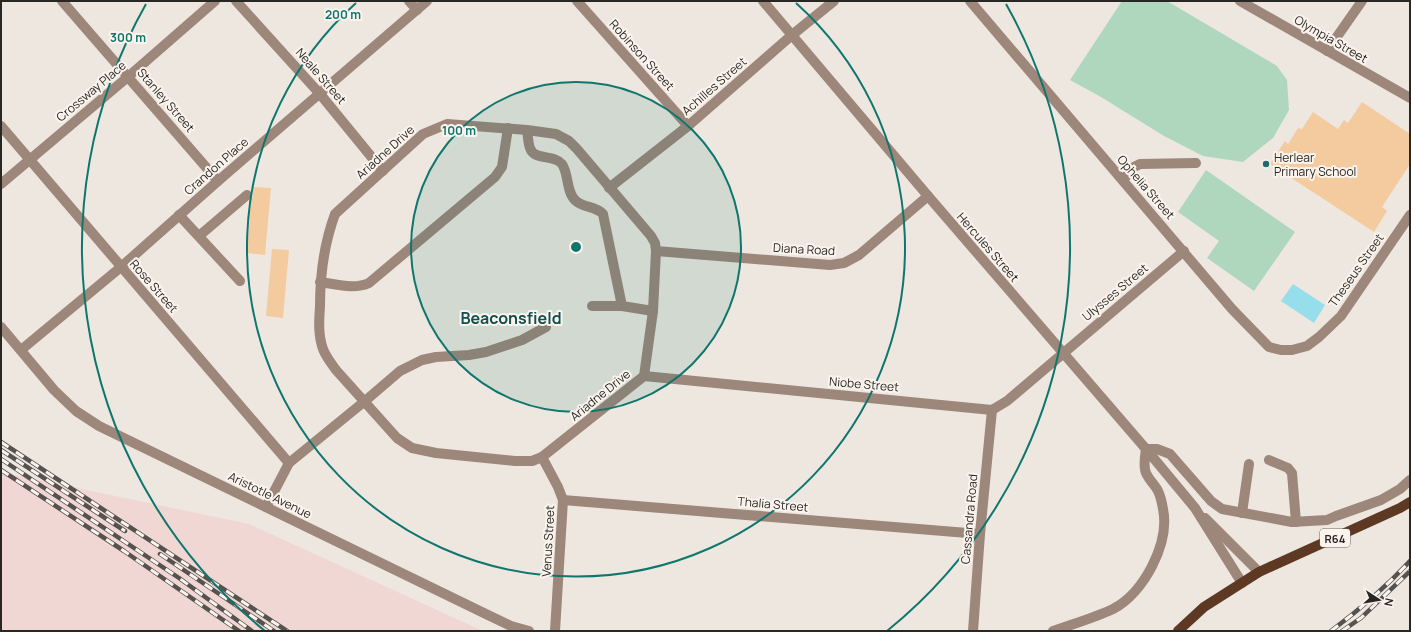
<svg xmlns="http://www.w3.org/2000/svg" width="1411" height="632" font-family="Manrope,sans-serif">
<style>
.industrial{fill:#f1d7d4}
.green{fill:#afd7bd}
.water{fill:#97deed}
.building{fill:#f4cb9f}
.lines{fill:none;stroke-linecap:round;stroke-linejoin:round}
.minor{stroke:#9d867a;stroke-width:10}
.major{stroke:#5d3823;stroke-width:10}
.rail-casing{stroke:#56534f;stroke-width:4.5}
.rail{stroke:#faf4ed;stroke-width:3;stroke-dasharray:9;stroke-linecap:butt}
.ring{fill:none;stroke:#0f766e;stroke-width:2}
.poi-dot{fill:#1f6c6e;stroke:#faf4ed;stroke-width:1.5}
.labels{text-anchor:middle;dominant-baseline:central;stroke-width:4;stroke-linejoin:round;paint-order:stroke}
.shield{fill:#faf4ed;stroke:#686460;stroke-width:1}
.shield-label{font-size:11px;font-weight:bold;fill:#292724}
.street-label{font-size:12px;fill:#292724;stroke:#faf4ed}
.poi-label{font-size:12px;fill:#292724;stroke:#faf4ed;text-anchor:start}
.district-label{font-size:16px;font-weight:bold;fill:#114f51;stroke:#faf4ed}
.centre{fill:#0f766e;stroke:#faf4ed;stroke-width:2}
.ring-label{font-size:12px;text-anchor:middle;font-weight:bold;fill:#0f766e;stroke:#faf4ed;stroke-width:4;stroke-linejoin:round;paint-order:stroke}
</style>
<rect width="100%" height="100%" fill="#ede7e0"/>
<!-- industrial -->
<polygon class="industrial" points="1,472 249,524 483,631 1,631"/>
<!-- green -->
<g class="green">
<polygon points="1122,1 1167,1 1277,66 1287,80 1289,110 1273,138 1243,162 1203,156 1164,136 1101,97 1070,80"/>
<polygon points="1206,170 1295,232 1254,291 1207,258 1219,241 1178,212"/>
</g>
<!-- water -->
<polygon class="water" points="1293,284 1325,305 1314,323 1281,301"/>
<!-- building -->
<g class="building">
<polygon points="1362,102 1410,134 1410,164 1382,207 1387,211 1374,232 1270,164 1285,141 1288,144 1298,128 1302,129 1313,112 1338,129 1344,120 1348,123"/>
<polygon points="253,187 271,188 265,255 247,253 251,200 253,197"/>
<polygon points="272,249 289,250 283,318 266,316"/>
</g>
<g class="lines">
<!-- minor -->
<g class="minor">
<polyline points="62,1 218,181"/>
<polyline points="236,1 320,94 383,171"/>
<polyline points="409,1 417,10"/>
<polyline points="577,1 688,126"/>
<polyline points="763,1 928,196 1146,449 1195,508 1242,583"/>
<polyline points="970,1 1232,309 1269,347 1281,350 1292,350 1307,346 1319,337 1341,316 1410,215"/>
<polyline points="1240,1 1410,98"/>
<polyline points="1327,51 1362,1"/>
<path d="M447,124L527,130L556,134L569,141L577,149L651,236L655,243L656,251L653,311L644,376L542,457L532,461H515L436,453L412,448L397,438L336,370C331,363 326,357 323,349C318,335 319,321 320,306C320,274 324,244 335,214L423,134Z"/>
<polyline points="1,126 289,463"/>
<path d="M527,130C528,136 528,143 530,148C534,161 554,154 562,164C569,174 566,193 576,201C584,208 596,206 603,214L622,306L653,311"/>
<polyline points="1123,180 1134,167 1140,164 1196,163"/>
<polyline points="1,184 129,76 215,1"/>
<polyline points="609,188 688,126 792,35 834,1"/>
<polyline points="179,215 240,281"/>
<polyline points="199,236 247,195"/>
<polyline points="656,251 830,265 844,263 859,255 928,196"/>
<path d="M320,282C336,284 354,290 369,283L495,177L502,167L508,128"/>
<polyline points="592,306 622,306"/>
<polyline points="1,327 54,390 76,411 99,426 488,615 511,626 529,631"/>
<polyline points="21,350 121,267 218,181 427,1"/>
<polyline points="644,376 992,410 1007,401 1184,251"/>
<polyline points="542,457 558,487 563,500 555,631"/>
<polyline points="1269,460 1288,468 1292,473 1296,522"/>
<polyline points="563,500 980,534"/>
<polyline points="266,507 289,463 365,401 400,371 422,360 436,357 469,355 486,352 522,340 546,327"/>
<polyline points="1242,513 1249,464"/>
<polyline points="1205,518 1259,572"/>
<polyline points="973,631 980,534 992,410"/>
<path d="M1053,631C1073,624 1094,618 1113,609C1144,593 1170,543 1163,509C1162,503 1161,497 1158,491C1155,485 1149,480 1146,473C1143,466 1145,457 1146,449H1157L1170,454L1211,501L1222,509L1292,522L1327,520L1336,516L1381,500L1400,489L1410,480"/>
</g>
<!-- major -->
<polyline class="major" points="1178,631 1204,607 1259,572 1400,508 1410,502"/>
<defs>
<g id="rail">
<polyline points="1,442 287,631"/>
<polyline points="1,450 125,531"/>
<polyline points="1,459 179,578 252,631"/>
<polyline points="1,470 124,551 239,631"/>
<polyline points="160,554 274,631"/>
<path d="M1331,631C1359,610 1386,587 1410,561"/>
<polyline points="1342,631 1361,618 1410,571"/>
</g>
</defs>
<!-- rail casing -->
<use href="#rail" class="rail-casing"/>
<!-- rail -->
<use href="#rail" class="rail"/>
</g>
<!-- distance rings -->
<circle cx="576" cy="247" r="165" fill="#0f766e" fill-opacity=".12"/>
<g class="ring">
<circle cx="576" cy="247" r="165"/>
<path d="M796 3A329 329 0 1 1 356 3"/>
<path d="M265 631A494 494 0 0 1 146 4M1006 4A494 494 0 0 1 887 631"/>
</g>
<!-- markers -->
<circle class="poi-dot" cx="1266" cy="164" r="4"/>
<g class="labels">
<!-- shield labels -->
<rect class="shield" x="1320" y="529" width="30" height="18" rx="3"/>
<g class="shield-label">
<text x="1335" y="538">R64</text>
</g>
<!-- street labels -->
<g class="street-label">
<text transform="translate(1331 39) rotate(30)">Olympia Street</text>
<text transform="translate(642 55) rotate(48)">Robinson Street</text>
<text transform="translate(321 76) rotate(49)">Neale Street</text>
<text transform="translate(714 86) rotate(-41)">Achilles Street</text>
<text transform="translate(91 91) rotate(-40)">Crossway Place</text>
<text transform="translate(166 100) rotate(49)">Stanley Street</text>
<text transform="translate(385 152) rotate(-42)">Ariadne Drive</text>
<text transform="translate(216 166) rotate(-41)">Crandon Place</text>
<text transform="translate(1146 187) rotate(49)">Ophelia Street</text>
<text transform="translate(988 247) rotate(49)">Hercules Street</text>
<text transform="translate(804 249) rotate(3)">Diana Road</text>
<text transform="translate(1356 270) rotate(-55)">Theseus Street</text>
<text transform="translate(154 286) rotate(49)">Rose Street</text>
<text transform="translate(1115 292) rotate(-40)">Ulysses Street</text>
<text transform="translate(864 384) rotate(5)">Niobe Street</text>
<text transform="translate(600 395) rotate(-39)">Ariadne Drive</text>
<text transform="translate(270 495) rotate(26)">Aristotle Avenue</text>
<text transform="translate(773 504) rotate(5)">Thalia Street</text>
<text transform="translate(969 519) rotate(-85)">Cassandra Road</text>
<text transform="translate(548 541) rotate(-87)">Venus Street</text>
</g>
<!-- poi labels -->
<g class="poi-label">
<text x="1274" y="157">Herlear<tspan x="1274" dy="14">Primary School</tspan></text>
</g>
<!-- district labels -->
<g class="district-label">
<text x="511" y="318">Beaconsfield</text>
</g>
</g>
<circle cx="576" cy="247" r="6" class="centre"/>
<g class="ring-label">
<text x="343" y="19">200 m</text>
<text x="128" y="42">300 m</text>
<text x="459" y="135">100 m</text>
</g>
<!-- border -->
<rect width="1411" height="632" fill="none" stroke="#292724" stroke-width="4"/>
<!-- north arrow -->
<g transform="translate(1379 600) rotate(102)" stroke="#faf4ed" stroke-width="3" paint-order="stroke">
<path d="M0-3L7 15L0 10L-7 15Z" fill="#292724"/>
<text y="-6" font-size="11" font-weight="bold" text-anchor="middle" fill="#292724">N</text>
</g>
</svg>
